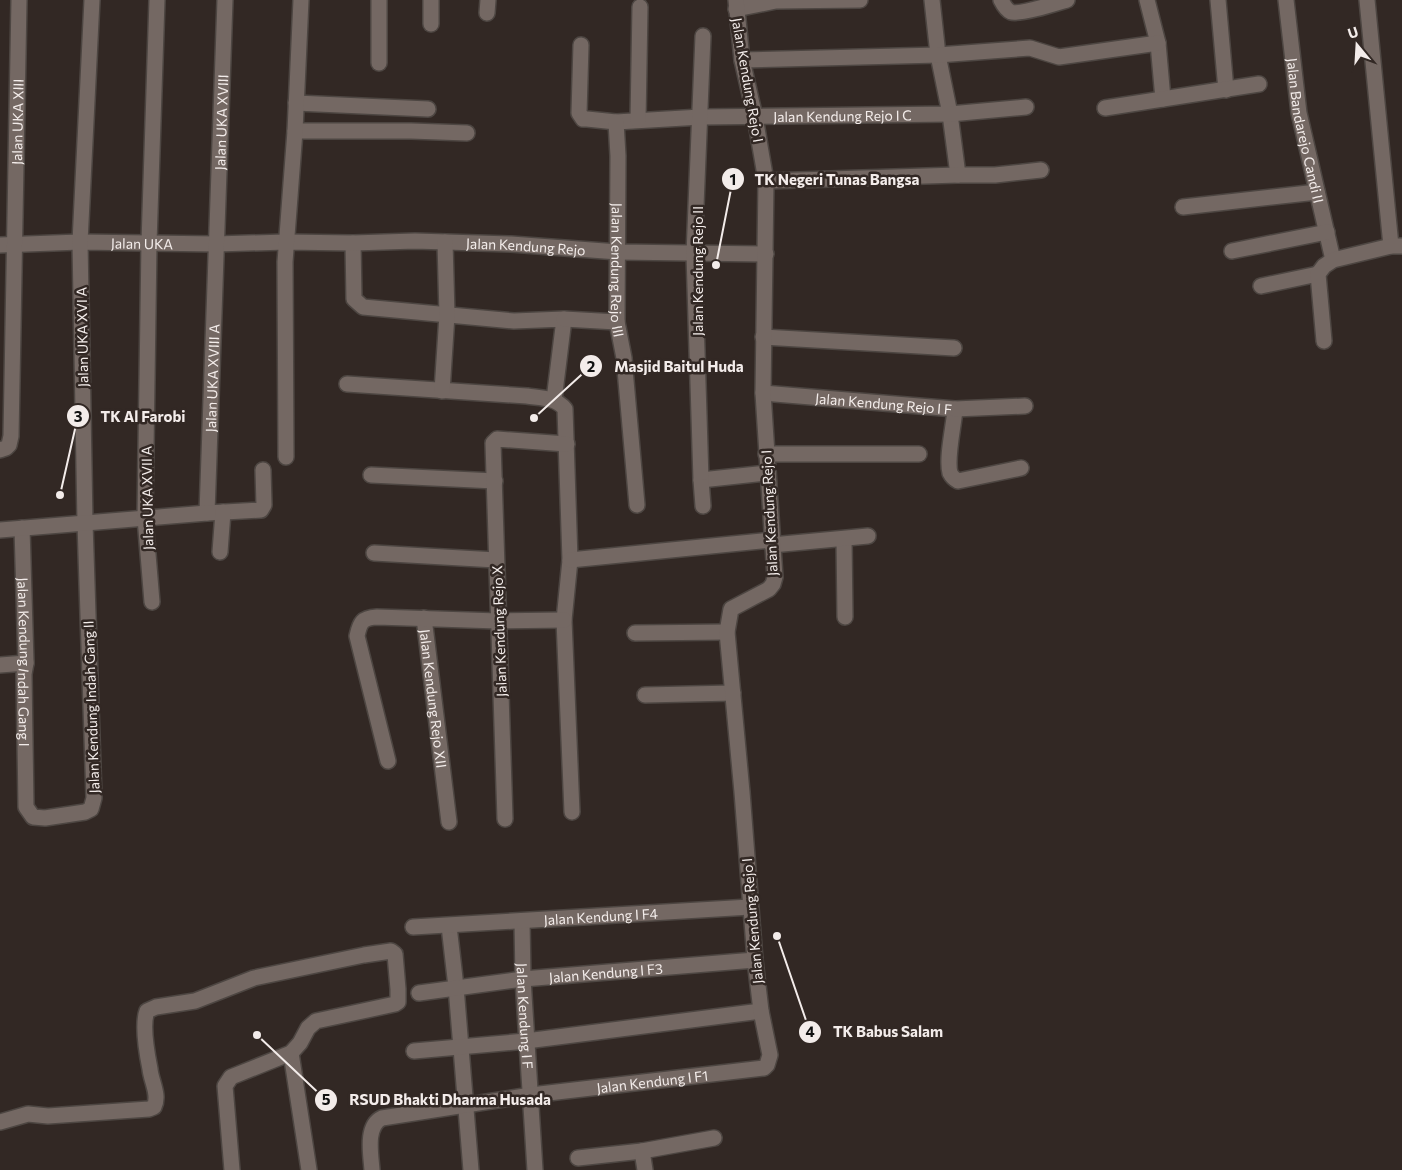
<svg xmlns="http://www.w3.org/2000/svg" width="1402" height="1170" font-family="Commissioner,sans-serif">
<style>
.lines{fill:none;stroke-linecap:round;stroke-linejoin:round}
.minor-casing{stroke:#4d4642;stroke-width:18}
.minor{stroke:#746863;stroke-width:15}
.labels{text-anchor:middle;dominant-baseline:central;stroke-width:5;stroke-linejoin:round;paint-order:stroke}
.street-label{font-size:14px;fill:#f3ecea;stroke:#322824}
.leader{fill:none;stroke:#f3ecea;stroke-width:2}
.callout-dot{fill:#f3ecea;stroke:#322824;stroke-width:2}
.mark-label{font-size:15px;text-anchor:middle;font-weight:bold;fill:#111}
.callout-label{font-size:15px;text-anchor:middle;font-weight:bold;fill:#f3ecea;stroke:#322824;stroke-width:5;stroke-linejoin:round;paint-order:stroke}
</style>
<rect width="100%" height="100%" fill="#322824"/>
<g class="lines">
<defs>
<g id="minor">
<polyline points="379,0 379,63"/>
<polyline points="932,0 938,55 950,114 958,175"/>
<path d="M1001,0C1003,4 1006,10 1011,12C1020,15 1057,3 1067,0"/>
<polyline points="1147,0 1158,43 1163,99"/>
<polyline points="1218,0 1226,90"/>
<path id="s1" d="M1286,0L1299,113L1333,260"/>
<polyline points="1367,0 1391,246"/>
<polyline points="736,9 776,1 860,0"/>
<polyline points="487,13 488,0"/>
<polyline points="431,24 431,0"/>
<path id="s2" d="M581,45L579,113L583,119H587L616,122L701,117L950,114L1026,107"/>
<polyline points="742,60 938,55 1030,48 1059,57 1158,43"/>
<polyline points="296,103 428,109"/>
<polyline points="1105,108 1259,84"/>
<polyline points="638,120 640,7"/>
<path id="s3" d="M616,122L618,156L617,322L624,358L637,505"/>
<polyline points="295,131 411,131 467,133"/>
<polyline points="766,181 958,175 995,175 1041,170"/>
<polyline points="1183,207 1317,192"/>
<polyline points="353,243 354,299 363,307 514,321 564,319 554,400"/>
<path id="s4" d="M0,245L80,242L216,244L286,242L353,243L415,241L511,244L618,252L766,254"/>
<polyline points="1232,251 1327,232"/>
<polyline points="1261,286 1318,274"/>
<polyline points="564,319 617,322"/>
<polyline points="763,337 954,348"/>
<polyline points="1324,341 1318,274 1324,266 1333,260 1391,246 1402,246"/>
<path d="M347,384L527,396C540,398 556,397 565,409L570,560L564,620L572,812"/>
<polyline points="442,391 447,315 445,242"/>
<path id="s5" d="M763,393L955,409C954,425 946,458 950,473C952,477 954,479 958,481L1021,468"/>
<polyline points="955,409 1025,406"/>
<path id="s6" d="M0,450L6,448L9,445L11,436L19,0"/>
<polyline points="766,454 919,454"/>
<polyline points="286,457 285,262 295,131 301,0"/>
<polyline points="371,475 495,481"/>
<polyline points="701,480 767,473"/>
<polyline points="703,506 701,480 694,254 703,36"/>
<path id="s7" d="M207,513L225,0"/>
<path id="s8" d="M22,528L26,663L24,674L26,807L33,817L45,818L85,812L91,809L94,798L85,523L80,242L92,0"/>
<polyline points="0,530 207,513 261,510 264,505 263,470"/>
<polyline points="844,539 845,617"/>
<polyline points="772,545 868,536"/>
<polyline points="220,552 223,512"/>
<polyline points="374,553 496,560"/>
<polyline points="570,560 772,540"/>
<polyline points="152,602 145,518 149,243 157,0"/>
<path id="s9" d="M424,618L449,822"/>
<polyline points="635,633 727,632"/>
<polyline points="0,665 26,663"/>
<polyline points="645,695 733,693"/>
<path d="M388,761L357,636C360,622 362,618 377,617L498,621L564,620"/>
<polyline points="505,819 493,443 497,439 567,444"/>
<path id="s10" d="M522,921L523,979L535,1170"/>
<polyline points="449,926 456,987 471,1170"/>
<path id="s11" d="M413,927L750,907"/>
<path id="s12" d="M419,993L523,979L755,960"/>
<polyline points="414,1051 526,1041 761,1011"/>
<polyline points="291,1053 309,1170"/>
<path d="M0,1122L28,1114L48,1116L149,1109L154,1107C160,1095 151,1081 150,1069C147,1054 142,1024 147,1011L156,1007L195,1001L254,978L364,955L391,951L395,954L398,989V1002L395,1004L316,1021L308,1028L300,1043L291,1053L231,1077L225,1086L232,1170"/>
<polyline points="578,1158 642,1151"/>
<path id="s13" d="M372,1170C371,1155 365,1126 382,1118L531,1095L764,1068L767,1065L770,1055L761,1011L755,960L742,792L727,632L731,609L769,589L773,584L775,577L763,393L766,181L755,117L742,60L736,0"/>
<polyline points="645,1170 642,1151 714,1138"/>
</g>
</defs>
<!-- minor casing -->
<use href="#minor" class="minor-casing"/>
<!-- minor -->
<use href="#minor" class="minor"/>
</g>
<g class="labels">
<!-- street labels -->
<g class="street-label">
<text transform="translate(748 80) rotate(80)">Jalan Kendung Rejo I</text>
<text stroke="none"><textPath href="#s2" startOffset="335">Jalan Kendung Rejo I C</textPath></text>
<text stroke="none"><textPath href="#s6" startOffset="334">Jalan UKA XIII</textPath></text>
<text stroke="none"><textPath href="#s7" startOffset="391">Jalan UKA XVIII</textPath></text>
<text stroke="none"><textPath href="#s1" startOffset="132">Jalan Bandarejo Candi II</textPath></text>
<text stroke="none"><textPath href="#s4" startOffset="142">Jalan UKA</textPath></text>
<text stroke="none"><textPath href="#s4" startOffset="526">Jalan Kendung Rejo</textPath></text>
<text stroke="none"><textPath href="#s3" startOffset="148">Jalan Kendung Rejo III</textPath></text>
<text transform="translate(697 271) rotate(-90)">Jalan Kendung Rejo II</text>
<text transform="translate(82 337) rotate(-91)">Jalan UKA XVI A</text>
<text stroke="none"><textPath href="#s7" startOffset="135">Jalan UKA XVIII A</textPath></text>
<text stroke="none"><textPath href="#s5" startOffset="121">Jalan Kendung Rejo I F</textPath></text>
<text transform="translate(147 498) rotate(-91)">Jalan UKA XVII A</text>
<text transform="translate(769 513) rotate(-93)">Jalan Kendung Rejo I</text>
<text transform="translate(499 631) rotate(-92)">Jalan Kendung Rejo X</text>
<text stroke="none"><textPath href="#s8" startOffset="134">Jalan Kendung Indah Gang I</textPath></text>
<text stroke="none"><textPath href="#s9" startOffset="81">Jalan Kendung Rejo XII</textPath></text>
<text transform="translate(91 707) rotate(-92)">Jalan Kendung Indah Gang II</text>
<text stroke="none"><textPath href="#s11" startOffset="188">Jalan Kendung I F4</textPath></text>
<text transform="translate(752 921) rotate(-95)">Jalan Kendung Rejo I</text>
<text stroke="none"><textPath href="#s12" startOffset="188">Jalan Kendung I F3</textPath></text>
<text stroke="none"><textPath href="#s10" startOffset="95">Jalan Kendung I F</textPath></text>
<text stroke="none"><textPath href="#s13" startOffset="329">Jalan Kendung I F1</textPath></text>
</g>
</g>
<!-- callouts -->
<path class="leader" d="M716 265L733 179M534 418L591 366M60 495L78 416M777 936L810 1032M257 1035L326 1100"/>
<g class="callout-dot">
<circle cx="716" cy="265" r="5"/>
<circle cx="534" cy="418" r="5"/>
<circle cx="60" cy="495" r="5"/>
<circle cx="777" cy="936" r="5"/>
<circle cx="257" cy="1035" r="5"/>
<circle cx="733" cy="179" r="12"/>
<circle cx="591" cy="366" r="12"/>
<circle cx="78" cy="416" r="12"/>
<circle cx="810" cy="1032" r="12"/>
<circle cx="326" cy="1100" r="12"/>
</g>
<g class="mark-label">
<text x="733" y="185">1</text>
<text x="591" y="372">2</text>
<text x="78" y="422">3</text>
<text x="810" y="1037">4</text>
<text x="326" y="1105">5</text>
</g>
<g class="callout-label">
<text x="837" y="185">TK Negeri Tunas Bangsa</text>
<text x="679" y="372">Masjid Baitul Huda</text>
<text x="143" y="422">TK Al Farobi</text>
<text x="888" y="1037">TK Babus Salam</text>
<text x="450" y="1105">RSUD Bhakti Dharma Husada</text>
</g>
<!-- north arrow -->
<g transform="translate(1357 45) rotate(342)" stroke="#322824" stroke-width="4" paint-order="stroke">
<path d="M0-4L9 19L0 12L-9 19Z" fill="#f3ecea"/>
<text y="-8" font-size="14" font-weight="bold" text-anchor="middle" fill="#f3ecea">U</text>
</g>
</svg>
